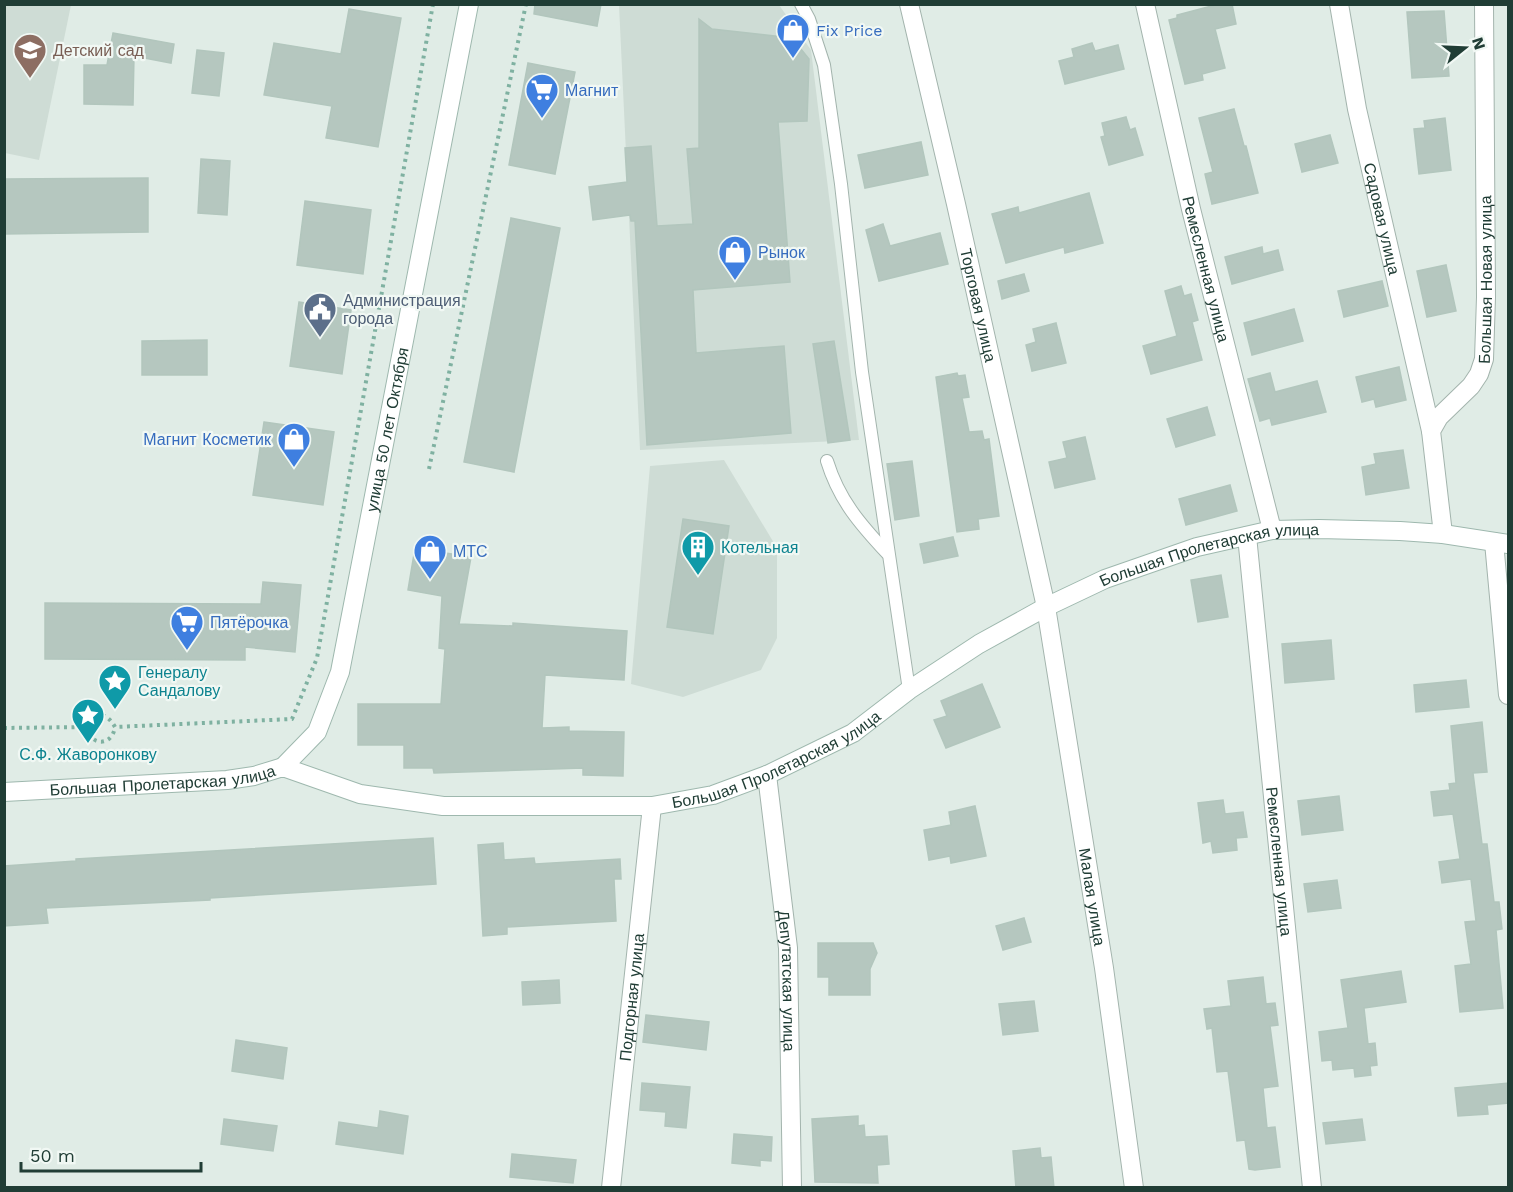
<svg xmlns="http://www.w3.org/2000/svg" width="1513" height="1192" font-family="'Work Sans',sans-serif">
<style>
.built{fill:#cedcd5}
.building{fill:#b5c7bf;stroke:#b2c6bd;stroke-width:1.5}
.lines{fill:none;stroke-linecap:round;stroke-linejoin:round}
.lane-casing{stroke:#a3b4ad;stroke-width:14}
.street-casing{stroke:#a3b4ad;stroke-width:20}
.secondary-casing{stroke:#9eb8ae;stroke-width:20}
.path{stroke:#7fb1a1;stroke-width:4;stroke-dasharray:3 4.5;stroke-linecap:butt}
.lane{stroke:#fff;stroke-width:12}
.street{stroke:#fff;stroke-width:18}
.secondary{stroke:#fff;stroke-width:18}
.labels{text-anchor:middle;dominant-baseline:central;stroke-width:4.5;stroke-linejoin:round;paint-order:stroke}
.shop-label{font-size:16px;fill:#366cbe;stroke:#f1f8f4;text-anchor:start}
.education-label{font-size:16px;fill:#785e54;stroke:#f1f8f4;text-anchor:start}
.street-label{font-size:16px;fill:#203d35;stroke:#f1f8f4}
.service-label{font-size:16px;fill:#4e5e75;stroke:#f1f8f4;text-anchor:start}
.culture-label{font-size:16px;fill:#0d838f;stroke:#f1f8f4;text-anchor:start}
</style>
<rect width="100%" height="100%" fill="#e0ece6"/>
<!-- built -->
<g class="built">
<polygon points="5,4 71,5 39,160 5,153"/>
<polygon points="619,5 779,5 811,50 859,440 640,450"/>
<polygon points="724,460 777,548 777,638 761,670 683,697 631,684 650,466"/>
</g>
<!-- building -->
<g class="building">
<polygon points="535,4 601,4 597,26 534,14"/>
<polygon points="1219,4 1232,4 1236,24 1215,29 1225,68 1202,74 1203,80 1185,84 1169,20 1177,18 1177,15"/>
<polygon points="349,9 401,18 378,147 326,138 332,106 264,95 274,43 341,54"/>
<polygon points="1444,11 1449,76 1412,78 1407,12"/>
<polygon points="699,19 712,29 792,38 809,59 807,121 778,122 790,282 693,290 696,353 784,346 791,433 647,445 635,221 631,221 630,215 593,220 589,187 627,182 625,148 651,146 657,226 693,224 687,149 699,148"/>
<polygon points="113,33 174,44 171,63 134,56 133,105 84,104 84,65 107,65"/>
<polygon points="1092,43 1095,51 1118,45 1124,69 1065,84 1059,61 1074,57 1072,49"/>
<polygon points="197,50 224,53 219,96 192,93"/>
<polygon points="528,63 575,72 555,174 509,165"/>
<polygon points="1234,109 1244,146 1246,146 1258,193 1212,204 1205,174 1213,172 1199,118"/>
<polygon points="1126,117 1130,130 1135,128 1143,155 1109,165 1101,137 1105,136 1102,123"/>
<polygon points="1445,118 1451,170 1419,174 1414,129 1425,128 1424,121"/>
<polygon points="1330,135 1338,163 1302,172 1295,144"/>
<polygon points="921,142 928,175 865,188 858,155"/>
<polygon points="201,159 230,161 227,215 198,213"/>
<polygon points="148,178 148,232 4,234 4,179"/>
<polygon points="1089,193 1103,243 1065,253 1064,247 1006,263 992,214 1018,207 1019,213"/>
<polygon points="305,201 371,210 363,274 297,265"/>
<polygon points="511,218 560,228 514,472 464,462"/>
<polygon points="883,224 890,246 940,233 948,264 879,281 866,230"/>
<polygon points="1262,247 1263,254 1278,250 1283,270 1232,284 1225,257"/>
<polygon points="1446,265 1456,311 1427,317 1417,271"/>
<polygon points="1024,274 1029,291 1002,299 998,281"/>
<polygon points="1382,281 1388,306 1344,317 1338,291"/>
<polygon points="1181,286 1184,296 1191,294 1198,320 1192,322 1202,360 1151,374 1143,346 1177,336 1165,291"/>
<polygon points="299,302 351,310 342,374 290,366"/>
<polygon points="1294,309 1303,341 1252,355 1244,323"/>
<polygon points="1056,323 1066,363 1032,371 1026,345 1036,342 1033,329"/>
<polygon points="207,340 207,375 142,375 142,341"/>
<polygon points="834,341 850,440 828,443 813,344"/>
<polygon points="1399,367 1406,400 1376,407 1374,399 1362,402 1356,377"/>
<polygon points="957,373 958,376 965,375 969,397 962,398 969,432 982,431 984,440 989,439 999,516 978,519 979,529 957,532 936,377"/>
<polygon points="1270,373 1275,392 1317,381 1326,412 1272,425 1270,418 1260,421 1248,379"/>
<polygon points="1207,407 1215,435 1176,447 1167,419"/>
<polygon points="264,422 334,432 323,505 253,495"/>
<polygon points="1085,437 1095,479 1055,488 1049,462 1067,458 1063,442"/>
<polygon points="1403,450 1409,488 1366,495 1362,467 1376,464 1374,454"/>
<polygon points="912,461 919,516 895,520 887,464"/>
<polygon points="1230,485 1237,511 1186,525 1179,499"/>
<polygon points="683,519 729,526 713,634 667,627"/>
<polygon points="953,537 958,556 924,563 920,544"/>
<polygon points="415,548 471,557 459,624 513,626 513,623 627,631 624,680 545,675 542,728 569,727 569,731 624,732 623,776 583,775 583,768 434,773 433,768 404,768 404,745 358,745 358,704 441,704 445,649 439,648 442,596 408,590"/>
<polygon points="1221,575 1228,617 1198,622 1191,580"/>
<polygon points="263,582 301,585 295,652 245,647 245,660 45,659 45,603 261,604"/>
<polygon points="1331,640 1334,679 1285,683 1282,644"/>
<polygon points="1466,680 1469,707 1416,712 1414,685"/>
<polygon points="982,684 1000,727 946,748 934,720 947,716 941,701"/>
<polygon points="1482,722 1487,772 1473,773 1482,844 1487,844 1494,902 1499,902 1502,929 1496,930 1503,1008 1460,1012 1455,966 1471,964 1465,922 1476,921 1471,879 1442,883 1439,862 1460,859 1453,814 1434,816 1431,792 1450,790 1449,784 1456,783 1451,726"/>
<polygon points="1339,796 1343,830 1302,835 1298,801"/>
<polygon points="1223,800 1225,814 1243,812 1247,837 1236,838 1237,850 1213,853 1211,841 1203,843 1198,803"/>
<polygon points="975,806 986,856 951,863 950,856 929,860 924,830 951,825 949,812"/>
<polygon points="433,838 436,884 210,898 210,900 46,908 48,923 4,926 4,866 76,861 76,859"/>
<polygon points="503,843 504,860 534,858 535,864 620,859 621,879 614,879 616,921 507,927 507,934 483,936 478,845"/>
<polygon points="1337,880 1341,908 1308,912 1304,884"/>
<polygon points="1024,918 1031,942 1003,950 996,926"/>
<polygon points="818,943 873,943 877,953 870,969 870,995 829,995 829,977 818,977"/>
<polygon points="1401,971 1406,1002 1364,1008 1368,1044 1375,1043 1377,1065 1370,1066 1371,1075 1355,1077 1354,1068 1333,1070 1332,1060 1322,1061 1319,1032 1348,1028 1341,980"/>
<polygon points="1263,977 1266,1004 1275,1003 1278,1025 1270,1026 1278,1086 1263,1088 1267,1128 1275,1127 1280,1167 1255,1170 1249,1169 1245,1140 1237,1141 1228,1071 1217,1072 1212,1028 1207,1029 1204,1009 1231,1006 1228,981"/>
<polygon points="559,980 560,1003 523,1005 522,982"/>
<polygon points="1034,1001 1038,1031 1003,1035 999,1004"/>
<polygon points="646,1015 709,1022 706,1050 643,1042"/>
<polygon points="236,1040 287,1048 283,1079 232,1071"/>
<polygon points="642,1083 690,1087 686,1128 665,1126 666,1112 640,1110"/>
<polygon points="1509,1083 1509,1103 1487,1105 1488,1114 1458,1116 1455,1088"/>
<polygon points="380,1111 408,1116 403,1154 336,1144 339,1122 378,1128"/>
<polygon points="858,1116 858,1126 864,1125 865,1137 887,1136 889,1164 877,1165 878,1183 815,1182 812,1119"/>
<polygon points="224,1119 277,1126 273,1151 221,1144"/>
<polygon points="1362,1119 1365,1140 1326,1144 1323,1123"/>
<polygon points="734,1134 772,1137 771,1161 760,1160 760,1166 732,1163"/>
<polygon points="1040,1148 1041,1158 1051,1157 1054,1188 1016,1188 1013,1151"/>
<polygon points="512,1154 576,1160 573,1183 510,1177"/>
</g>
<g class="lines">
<defs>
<g id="lane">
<polyline points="801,4 809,19 824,65 841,184 862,372 909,690"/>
<path d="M827,461C839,500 860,524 887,553"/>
</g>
<g id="street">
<path id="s1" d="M909,4L956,204L1046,607L1104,968L1134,1188"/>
<path id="s2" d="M1145,4L1191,209L1272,530"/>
<path id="s3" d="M1339,4L1357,109L1431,431"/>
<path id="s4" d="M1443,534L1431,431L1439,417L1471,386L1479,374L1484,359L1486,297L1484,4"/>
<path id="s5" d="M1247,536L1312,1188"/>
<polyline points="1494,542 1508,695"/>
<path id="s6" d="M767,775L788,948L792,1188"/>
<path id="s7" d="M611,1188L652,806"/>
</g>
<g id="secondary">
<path id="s8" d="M283,767L317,732L340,672L469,4"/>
<path id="s9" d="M4,792L227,780L254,776L283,767L360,794L443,806H652L713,795L767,775L853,733L909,690L979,644L1046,607L1105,579L1197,547L1272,530L1319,529L1400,531L1443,534L1508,544"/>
</g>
</defs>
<!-- lane casing -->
<use href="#lane" class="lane-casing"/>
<!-- street casing -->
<use href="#street" class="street-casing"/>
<!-- secondary casing -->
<use href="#secondary" class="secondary-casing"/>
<!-- path -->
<g class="path">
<polyline points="429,469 526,4"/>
<path d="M86,727C90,746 112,747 115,727"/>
<path d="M4,728L86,727C91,708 107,712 115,727L292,719L317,658L433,4"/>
</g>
<!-- lane -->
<use href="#lane" class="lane"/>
<!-- street -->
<use href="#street" class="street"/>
<!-- secondary -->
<use href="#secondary" class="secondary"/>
</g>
<!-- icons -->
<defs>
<symbol id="shop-pin" viewBox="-11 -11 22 30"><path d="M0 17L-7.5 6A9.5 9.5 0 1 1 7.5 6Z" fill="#3f7fe0" stroke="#f1f8f4"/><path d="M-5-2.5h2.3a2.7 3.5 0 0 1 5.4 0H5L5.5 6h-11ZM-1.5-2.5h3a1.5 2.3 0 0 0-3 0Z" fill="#fff"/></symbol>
<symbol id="school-pin" viewBox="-11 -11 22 30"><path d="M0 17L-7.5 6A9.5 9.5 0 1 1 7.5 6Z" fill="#8d6e63" stroke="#f1f8f4"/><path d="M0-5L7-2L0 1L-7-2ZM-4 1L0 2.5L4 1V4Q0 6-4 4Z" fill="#fff"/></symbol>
<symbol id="supermarket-pin" viewBox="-11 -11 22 30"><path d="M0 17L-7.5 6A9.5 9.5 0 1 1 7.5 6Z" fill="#3f7fe0" stroke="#f1f8f4"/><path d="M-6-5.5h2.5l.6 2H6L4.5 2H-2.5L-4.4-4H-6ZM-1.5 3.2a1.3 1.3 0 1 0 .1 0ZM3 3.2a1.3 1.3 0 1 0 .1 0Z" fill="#fff"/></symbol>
<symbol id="civic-pin" viewBox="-11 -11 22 30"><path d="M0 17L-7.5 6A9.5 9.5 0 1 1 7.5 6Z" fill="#5c6f8a" stroke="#f1f8f4"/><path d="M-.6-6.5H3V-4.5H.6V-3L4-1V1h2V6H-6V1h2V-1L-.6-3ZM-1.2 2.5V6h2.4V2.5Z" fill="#fff"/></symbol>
<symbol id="building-pin" viewBox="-11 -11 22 30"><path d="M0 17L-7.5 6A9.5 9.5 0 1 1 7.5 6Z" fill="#0f9aa8" stroke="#f1f8f4"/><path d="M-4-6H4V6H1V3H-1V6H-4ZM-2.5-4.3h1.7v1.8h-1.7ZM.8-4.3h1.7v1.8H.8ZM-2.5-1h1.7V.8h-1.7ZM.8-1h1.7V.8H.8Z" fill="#fff"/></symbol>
<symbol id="sight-pin" viewBox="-11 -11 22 30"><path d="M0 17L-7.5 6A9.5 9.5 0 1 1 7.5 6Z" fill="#0f9aa8" stroke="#f1f8f4"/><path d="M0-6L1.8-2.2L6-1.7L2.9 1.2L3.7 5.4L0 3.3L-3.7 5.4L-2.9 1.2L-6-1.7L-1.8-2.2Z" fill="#fff"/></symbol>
</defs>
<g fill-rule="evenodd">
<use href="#shop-pin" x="774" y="11" width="38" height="52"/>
<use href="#school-pin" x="11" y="31" width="38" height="52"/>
<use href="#supermarket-pin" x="523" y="71" width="38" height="52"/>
<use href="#shop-pin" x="716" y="233" width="38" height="52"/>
<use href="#civic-pin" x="301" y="290" width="38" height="52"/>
<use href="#shop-pin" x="275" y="420" width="38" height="52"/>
<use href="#building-pin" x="679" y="528" width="38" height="52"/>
<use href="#shop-pin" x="411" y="532" width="38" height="52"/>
<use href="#supermarket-pin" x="168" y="603" width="38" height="52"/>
<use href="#sight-pin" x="96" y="662" width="38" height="52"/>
<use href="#sight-pin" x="69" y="696" width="38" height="52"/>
</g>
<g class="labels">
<!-- shop labels -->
<g class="shop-label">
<text x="816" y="30">Fix Price</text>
<text x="565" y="90">Магнит</text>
<text x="758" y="252">Рынок</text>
<text x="271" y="439" text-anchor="end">Магнит Косметик</text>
<text x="453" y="551">МТС</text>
<text x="210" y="622">Пятёрочка</text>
</g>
<!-- education labels -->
<g class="education-label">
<text x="53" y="50">Детский сад</text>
</g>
<!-- street labels -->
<g class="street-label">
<text stroke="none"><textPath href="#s3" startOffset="219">Садовая улица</textPath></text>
<text stroke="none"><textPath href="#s2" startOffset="272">Ремесленная улица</textPath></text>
<text stroke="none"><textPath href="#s4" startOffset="274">Большая Новая улица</textPath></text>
<text stroke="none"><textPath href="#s1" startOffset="309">Торговая улица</textPath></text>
<text stroke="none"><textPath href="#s8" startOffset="360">улица 50 лет Октября</textPath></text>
<text stroke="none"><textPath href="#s9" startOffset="1275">Большая Пролетарская улица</textPath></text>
<text stroke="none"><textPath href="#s9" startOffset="789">Большая Пролетарская улица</textPath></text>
<text stroke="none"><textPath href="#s9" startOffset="159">Большая Пролетарская улица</textPath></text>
<text stroke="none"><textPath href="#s5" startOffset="327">Ремесленная улица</textPath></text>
<text stroke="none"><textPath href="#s1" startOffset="912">Малая улица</textPath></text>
<text stroke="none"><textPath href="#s6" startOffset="207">Депутатская улица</textPath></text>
<text stroke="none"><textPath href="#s7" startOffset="192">Подгорная улица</textPath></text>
</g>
<!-- service labels -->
<g class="service-label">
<text x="343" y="300">Администрация<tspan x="343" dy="18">города</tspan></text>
</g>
<!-- culture labels -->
<g class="culture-label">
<text x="721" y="547">Котельная</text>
<text x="138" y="672">Генералу<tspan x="138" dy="18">Сандалову</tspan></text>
<text x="88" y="754" text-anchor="middle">С.Ф. Жаворонкову</text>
</g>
</g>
<!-- border -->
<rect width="1513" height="1192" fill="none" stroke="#203d35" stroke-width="12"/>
<!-- north arrow -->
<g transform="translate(1465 48) rotate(72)" stroke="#f1f8f4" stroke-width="4.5" paint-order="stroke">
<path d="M0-4.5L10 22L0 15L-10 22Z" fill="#203d35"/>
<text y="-9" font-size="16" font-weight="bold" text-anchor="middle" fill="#203d35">N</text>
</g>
<!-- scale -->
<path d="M21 1162v9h180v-9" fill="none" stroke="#203d35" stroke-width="3"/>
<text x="30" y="1162" font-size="18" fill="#203d35" stroke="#f1f8f4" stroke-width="4.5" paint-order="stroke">50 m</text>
</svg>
